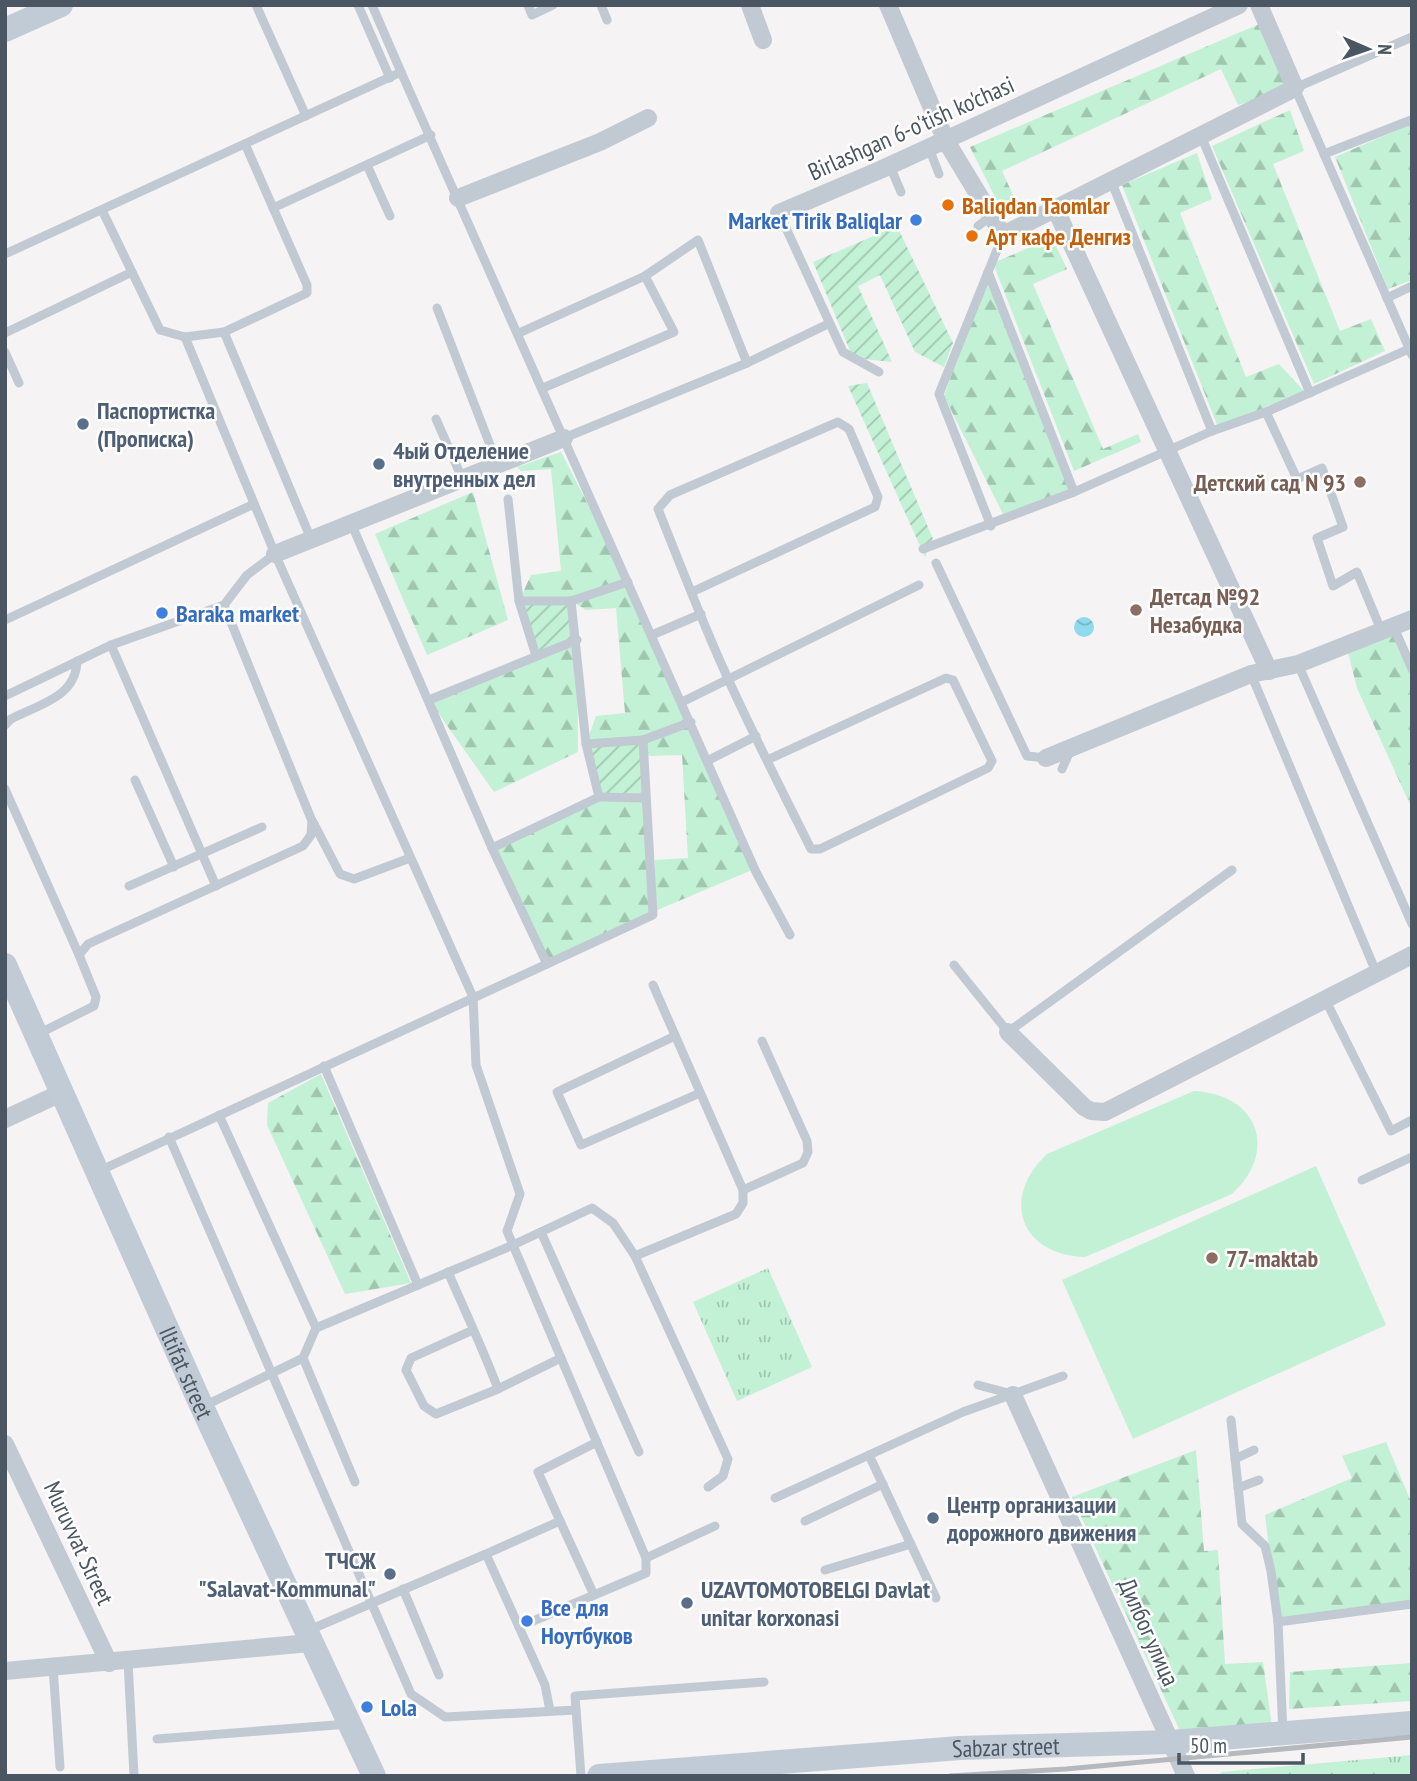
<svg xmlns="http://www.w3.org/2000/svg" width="1417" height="1781" font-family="'PT Sans Narrow',sans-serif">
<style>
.grass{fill:url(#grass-tufts)}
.forest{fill:url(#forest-firs)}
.garden{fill:url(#garden-furrows)}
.pitch{fill:#c3f1d5}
.water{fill:url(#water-waves)}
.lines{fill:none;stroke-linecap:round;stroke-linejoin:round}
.lane{stroke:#c1cad2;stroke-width:9}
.street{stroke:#c1cad2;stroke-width:18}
.secondary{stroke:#c1cbd6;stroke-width:24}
.rail{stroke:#b5b8bd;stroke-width:5}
.food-dot{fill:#e8710a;stroke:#fff;stroke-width:2.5}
.shop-dot{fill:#3f7fe0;stroke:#fff;stroke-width:2.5}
.service-dot{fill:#5c6f8a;stroke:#fff;stroke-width:2.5}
.education-dot{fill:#8d6e63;stroke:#fff;stroke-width:2.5}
.labels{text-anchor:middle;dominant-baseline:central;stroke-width:5;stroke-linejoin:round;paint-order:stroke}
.street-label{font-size:24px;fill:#4a5661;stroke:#fff}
.food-label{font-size:24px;font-weight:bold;fill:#c56008;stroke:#fff;text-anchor:start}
.shop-label{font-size:24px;font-weight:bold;fill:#366cbe;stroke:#fff;text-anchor:start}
.service-label{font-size:24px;font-weight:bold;fill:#4e5e75;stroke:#fff;text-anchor:start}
.education-label{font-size:24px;font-weight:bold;fill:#785e54;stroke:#fff;text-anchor:start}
</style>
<defs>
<pattern id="grass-tufts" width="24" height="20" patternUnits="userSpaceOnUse" patternTransform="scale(1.75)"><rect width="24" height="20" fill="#c3f1d5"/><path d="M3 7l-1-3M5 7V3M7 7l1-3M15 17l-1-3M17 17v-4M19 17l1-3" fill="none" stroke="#a0c6b0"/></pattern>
<pattern id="forest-firs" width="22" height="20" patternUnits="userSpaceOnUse" patternTransform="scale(1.75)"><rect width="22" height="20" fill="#c3f1d5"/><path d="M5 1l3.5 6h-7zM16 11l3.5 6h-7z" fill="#a0c6b0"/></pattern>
<pattern id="garden-furrows" width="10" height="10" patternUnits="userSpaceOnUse" patternTransform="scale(1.75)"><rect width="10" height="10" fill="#c3f1d5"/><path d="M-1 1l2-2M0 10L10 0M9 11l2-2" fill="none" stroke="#a0c6b0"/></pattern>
<pattern id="water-waves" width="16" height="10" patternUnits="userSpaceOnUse" patternTransform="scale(1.75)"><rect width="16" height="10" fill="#90daee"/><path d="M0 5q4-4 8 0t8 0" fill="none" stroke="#78b4c4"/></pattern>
</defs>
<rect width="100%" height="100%" fill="#f5f3f3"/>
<!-- grass -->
<g class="grass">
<polygon points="768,1268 812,1367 737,1401 693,1302"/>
<polygon points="1412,1755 1412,1776 1217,1776 1222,1772"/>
</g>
<!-- forest -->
<g class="forest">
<polygon points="1264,22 1295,88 1238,105 1221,69 1002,171 1019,208 1002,211 970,147"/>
<polygon points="1290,110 1304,151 1273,164 1340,331 1371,319 1385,351 1314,384 1212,146"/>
<polygon points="1409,125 1412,134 1412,280 1388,289 1335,157"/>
<polygon points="1197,153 1212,199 1180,213 1246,377 1279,364 1304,391 1218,427 1122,185"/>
<polygon points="1052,238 1067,269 1033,284 1103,449 1138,434 1141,442 1074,471 993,263"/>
<polygon points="988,272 1070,489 1003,514 944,396"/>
<polygon points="561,452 628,582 752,870 655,911 655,860 688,858 682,755 649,756 643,740 586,744 596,716 625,713 616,608 586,610 571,601 519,601 531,575 561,571 551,469 521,471 517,467"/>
<polygon points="473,492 508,620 427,655 375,534"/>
<polygon points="1393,625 1412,669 1412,809 1357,688 1346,645"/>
<polygon points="577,640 578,752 494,792 429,700"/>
<polygon points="599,797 644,798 651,914 547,964 492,848"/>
<polygon points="321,1074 411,1283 345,1294 267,1125 268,1103"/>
<polygon points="1386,1442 1412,1504 1412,1602 1341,1609 1278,1622 1265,1515 1352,1478 1342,1456"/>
<polygon points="1196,1450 1204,1551 1218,1550 1225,1664 1263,1662 1272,1726 1180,1731 1072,1497"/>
<polygon points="1412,1663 1412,1701 1289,1709 1290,1672"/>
</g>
<!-- garden -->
<g class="garden">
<polygon points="897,226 953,343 944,367 915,352 880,275 858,286 892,362 853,358 813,262"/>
<polygon points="867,383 933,539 925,557 848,386"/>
<polygon points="519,601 571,601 577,640 536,656"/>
<polygon points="643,740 644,798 599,797 586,744"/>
</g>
<!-- pitch -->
<g class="pitch">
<path d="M1194,1091C1258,1094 1279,1151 1232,1194L1085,1257C1020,1255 1000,1198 1047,1154Z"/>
<polygon points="1316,1166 1386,1325 1133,1439 1062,1280"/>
</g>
<!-- water -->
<circle class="water" cx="1084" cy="627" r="10"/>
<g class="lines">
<!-- lane -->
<g class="lane">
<polyline points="256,5 306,116"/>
<polyline points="358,5 390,78"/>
<polyline points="372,5 401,72"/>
<polyline points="528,5 532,15 553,5"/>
<polyline points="601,5 607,20"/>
<polyline points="1412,37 1295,88 1412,355"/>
<polyline points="1201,136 1310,393"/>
<polyline points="929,148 939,174"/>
<polyline points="1324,154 1411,120 1412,123"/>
<polyline points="367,165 390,216"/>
<polyline points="890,166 901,192"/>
<polyline points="1112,183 1212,431"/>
<polyline points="273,208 431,135"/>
<polyline points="102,210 160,330 185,337 224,332 307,293 307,285 245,144"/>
<polyline points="779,213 843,352 879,372"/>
<polyline points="978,226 991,216"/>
<polyline points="5,254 401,72 756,872 790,935"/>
<polyline points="988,272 1074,492"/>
<polyline points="1387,298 1412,286"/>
<polyline points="437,308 497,463"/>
<polyline points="224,332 311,539"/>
<polyline points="5,333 132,272"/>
<polyline points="519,333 645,276 698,240 747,363"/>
<polyline points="185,337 275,554 473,997 476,1065 520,1194 507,1231 646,1558 715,1526"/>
<polyline points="5,352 19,383"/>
<polyline points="543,388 674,332 645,276"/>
<polyline points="1266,412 1297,479 1322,468 1343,527 1317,538 1333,586 1357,572 1381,630"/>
<polyline points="436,419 462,478"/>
<polyline points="564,438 747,363 828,324"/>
<polyline points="508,499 519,601 571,601"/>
<polyline points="351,523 492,848 599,797 586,744 571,601 628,582"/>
<polyline points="991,526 939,394 1003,235"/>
<polyline points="923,549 1074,492 1212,431 1266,412 1409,349"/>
<polyline points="936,563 1027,756 1046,758"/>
<path d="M692,592L875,507L878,497L849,429L838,422L670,495L658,509C681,566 703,625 729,681C755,738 783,793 811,849H820L988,768L992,761L953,680L946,678L767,760"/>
<polyline points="519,601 536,656"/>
<polyline points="5,620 254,504"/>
<polyline points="1393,625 1412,669"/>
<polyline points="652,635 701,614"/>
<polyline points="111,645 216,886"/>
<polyline points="1298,664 1412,924"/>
<polyline points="1251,674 1376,972"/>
<polyline points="5,696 111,645 224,605 247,575 275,554"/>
<polyline points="429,700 577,640"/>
<polyline points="682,702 919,585"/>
<path d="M5,725L11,719C40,704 76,697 77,661"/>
<polyline points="586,744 643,740"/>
<polyline points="707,761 756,736"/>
<polyline points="1062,769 1071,749"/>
<polyline points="135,780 174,867"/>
<polyline points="5,789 79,955"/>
<polyline points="599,797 644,798"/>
<polyline points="313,822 340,874 354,879 410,858"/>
<polyline points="492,848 547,964"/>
<polyline points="129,886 262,827"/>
<polyline points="954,965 1008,1032 1232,870"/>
<polyline points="1327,997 1328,1005 1391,1131 1412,1120"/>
<polyline points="38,1034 94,1006 96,997 79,955 88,944 303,846 311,835 312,821 224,605"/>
<polyline points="675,1036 557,1092 581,1145 700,1093"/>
<polyline points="324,1066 418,1285"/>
<polyline points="219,1115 316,1328"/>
<polyline points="169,1137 411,1694 445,1717 576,1710"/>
<polyline points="99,1171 653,915 643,740 691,722"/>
<polyline points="1362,1180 1412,1157"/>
<polyline points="743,1190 803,1163 808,1152 807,1141 762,1041"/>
<polyline points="541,1232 639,1452"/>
<polyline points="635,1256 728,1459 723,1476 708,1487"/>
<path d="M448,1272C465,1311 483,1349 498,1389L436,1414L424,1406L406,1370L411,1358L473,1330"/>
<polyline points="303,1358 355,1482"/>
<polyline points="978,1385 1012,1394"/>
<polyline points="498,1389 561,1358"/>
<polyline points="204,1406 303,1358 316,1328 513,1245 592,1208 613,1223 635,1256 736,1214 743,1203 743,1190 653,985"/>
<polyline points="1231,1420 1242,1524 1265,1546 1271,1571 1278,1622"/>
<polyline points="869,1455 936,1598"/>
<polyline points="1235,1459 1254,1450"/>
<polyline points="1238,1488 1259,1480"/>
<polyline points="775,1498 963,1412 1063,1376"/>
<polyline points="560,1521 538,1472 597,1442"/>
<polyline points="805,1521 883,1484"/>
<polyline points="825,1570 911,1544"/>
<polyline points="403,1589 439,1675"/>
<polyline points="519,1627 486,1554 560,1521 594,1595"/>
<polyline points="307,1631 486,1554"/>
<polyline points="128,1661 134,1776"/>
<polyline points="53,1667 60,1767"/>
<polyline points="550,1711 545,1685 519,1627 646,1573 646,1558"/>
<polyline points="1283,1733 1278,1622 1412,1604"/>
<polyline points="157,1739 348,1724"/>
<polyline points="581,1776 575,1696 764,1682"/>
</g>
<!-- street -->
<g class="street">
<polyline points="750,5 763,40"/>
<polyline points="888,5 946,141 1003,235 1295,88 1259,5"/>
<polyline points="458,198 600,142 648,118"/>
<polyline points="1056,210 1269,671"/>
<polyline points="779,213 880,170 1239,5"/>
<polyline points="275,554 564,438"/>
<polyline points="1046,758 1251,674 1298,664 1412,619"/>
<polyline points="1008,1032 1084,1107 1091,1111 1105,1112 1412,955"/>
<polyline points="5,1119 61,1093"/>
<polyline points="1013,1395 1186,1776"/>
<polyline points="5,1444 109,1663"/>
<polyline points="5,1671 310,1643"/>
</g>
<!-- secondary -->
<g class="secondary">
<polyline points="5,30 61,5"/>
<path id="s1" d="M5,965L202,1407L374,1776"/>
<path id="s2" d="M599,1776L960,1748L1171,1742L1412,1723"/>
</g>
<!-- rail -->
<polyline class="rail" points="950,1776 1066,1769 1412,1737"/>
</g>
<!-- markers -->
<g class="food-dot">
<circle cx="948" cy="205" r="7"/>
<circle cx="972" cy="236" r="7"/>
</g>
<g class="shop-dot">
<circle cx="916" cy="220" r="7"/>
<circle cx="162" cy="613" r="7"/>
<circle cx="527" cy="1621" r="7"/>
<circle cx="367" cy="1707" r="7"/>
</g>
<g class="service-dot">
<circle cx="83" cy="424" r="7"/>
<circle cx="379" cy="464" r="7"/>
<circle cx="933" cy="1518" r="7"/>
<circle cx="390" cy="1574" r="7"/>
<circle cx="687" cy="1603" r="7"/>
</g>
<g class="education-dot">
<circle cx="1360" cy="482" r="7"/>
<circle cx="1136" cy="610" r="7"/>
<circle cx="1212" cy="1258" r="7"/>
</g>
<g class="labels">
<!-- street labels -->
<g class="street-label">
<text transform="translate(911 128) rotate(-24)">Birlashgan 6-o'tish ko'chasi</text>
<text stroke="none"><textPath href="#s1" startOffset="446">Iltifаt street</textPath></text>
<text transform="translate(79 1543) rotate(65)">Muruvvat Street</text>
<text transform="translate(1149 1632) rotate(66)">Дилбог улица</text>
<text stroke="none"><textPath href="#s2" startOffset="408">Sabzar street</textPath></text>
</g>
<!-- food labels -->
<g class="food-label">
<text x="962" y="205">Baliqdan Taomlar</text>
<text x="986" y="236">Арт кафе Денгиз</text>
</g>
<!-- shop labels -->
<g class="shop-label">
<text x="902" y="220" text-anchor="end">Market Tirik Baliqlar</text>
<text x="176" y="613">Baraka market</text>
<text x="541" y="1607">Все для<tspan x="541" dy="28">Ноутбуков</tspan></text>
<text x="381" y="1707">Lola</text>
</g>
<!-- service labels -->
<g class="service-label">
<text x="97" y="410">Паспортистка<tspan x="97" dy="28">(Прописка)</tspan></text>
<text x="393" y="450">4ый Отделение<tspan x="393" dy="28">внутренных дел</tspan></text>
<text x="947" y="1504">Центр организации<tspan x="947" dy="28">дорожного движения</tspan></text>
<text x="376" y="1560" text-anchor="end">ТЧСЖ<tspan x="376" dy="28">"Salavat-Kommunal"</tspan></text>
<text x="701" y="1589">UZAVTOMOTOBELGI Davlat<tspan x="701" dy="28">unitar korxonasi</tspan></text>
</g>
<!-- education labels -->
<g class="education-label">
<text x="1346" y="482" text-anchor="end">Детский сад N 93</text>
<text x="1150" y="596">Детсад №92<tspan x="1150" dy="28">Незабудка</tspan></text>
<text x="1226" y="1258">77-maktab</text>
</g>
</g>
<!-- border -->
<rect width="1417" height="1781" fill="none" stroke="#4a5661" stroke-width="14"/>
<!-- north arrow -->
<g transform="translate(1368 49) rotate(92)" stroke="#ffffff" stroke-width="5" paint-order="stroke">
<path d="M0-5L12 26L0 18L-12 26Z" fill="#4a5661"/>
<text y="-10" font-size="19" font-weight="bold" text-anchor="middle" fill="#4a5661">N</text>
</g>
<!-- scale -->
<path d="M1179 1753v10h124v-10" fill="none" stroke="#4a5661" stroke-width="3.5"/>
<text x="1190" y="1753" font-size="21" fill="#4a5661" stroke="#ffffff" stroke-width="5" paint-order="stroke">50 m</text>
</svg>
